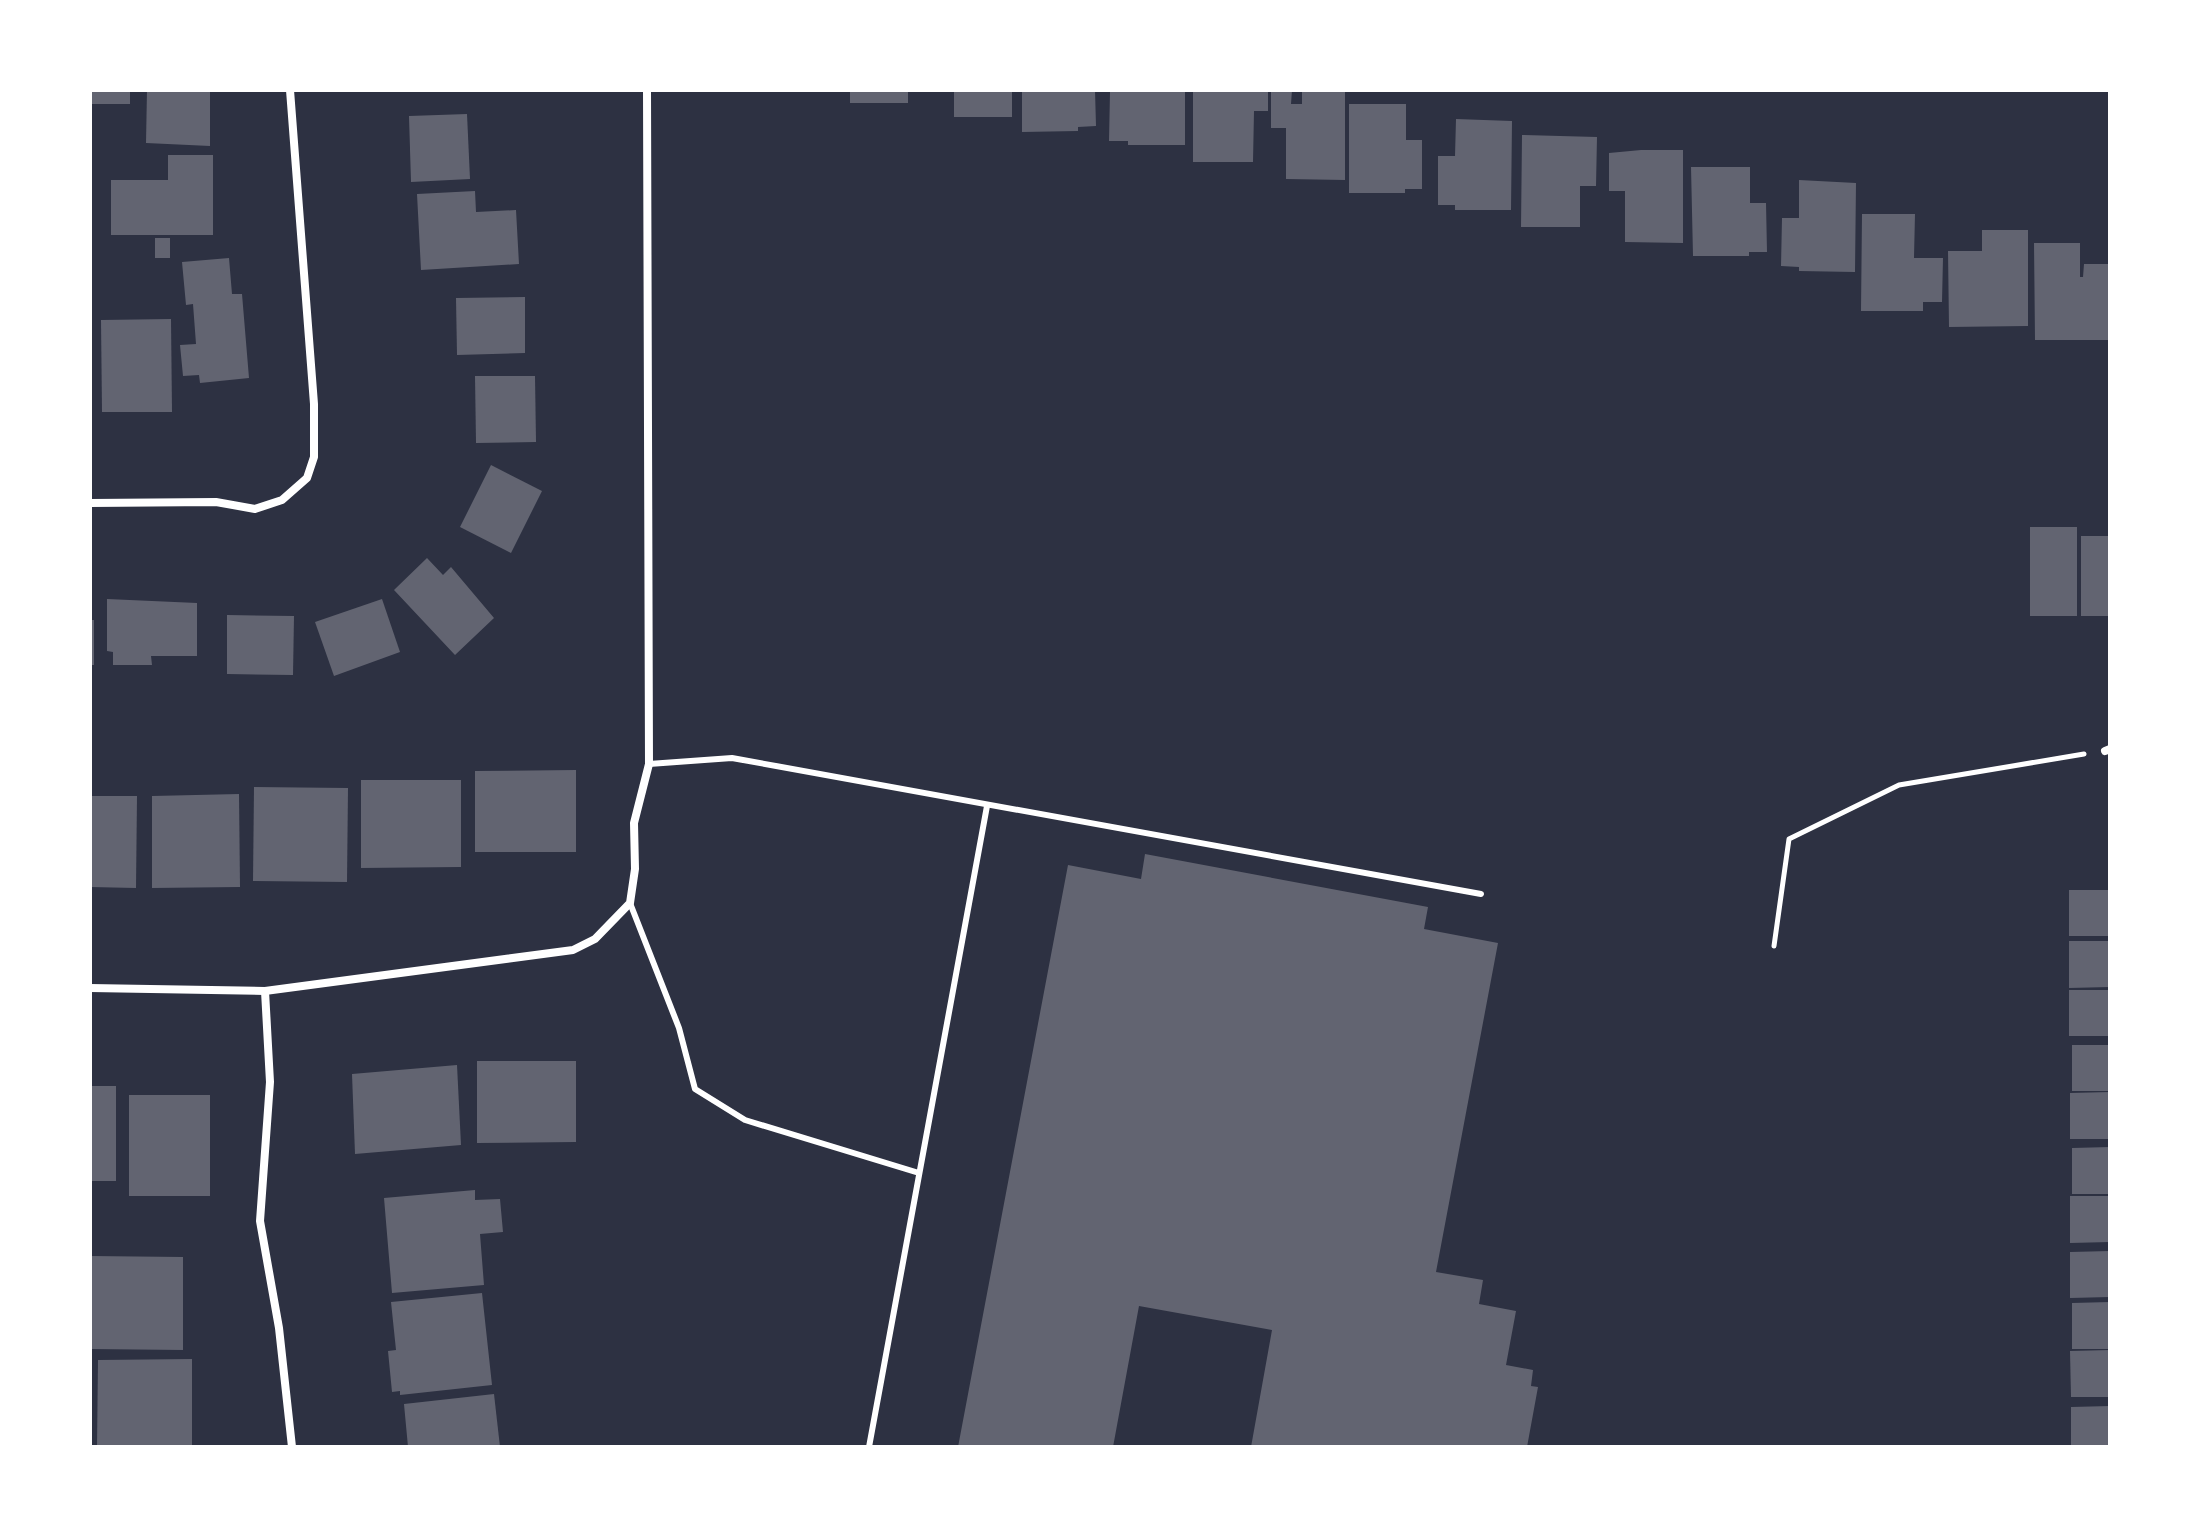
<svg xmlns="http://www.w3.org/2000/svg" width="2200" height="1537" font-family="Lora,serif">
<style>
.building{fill:#626471}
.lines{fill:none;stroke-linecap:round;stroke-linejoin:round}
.path{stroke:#fff;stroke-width:5}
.service{stroke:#fff;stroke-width:6}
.minor{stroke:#fff;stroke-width:8}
</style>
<rect width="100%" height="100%" fill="#2d3142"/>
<!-- building -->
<g class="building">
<rect x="90" y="90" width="40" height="14"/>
<polygon points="147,90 210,90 210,146 146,143"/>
<rect x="850" y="90" width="58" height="13"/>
<rect x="954" y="90" width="58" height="27"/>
<polygon points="1022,90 1095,90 1096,126 1078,127 1078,131 1022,132"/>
<polygon points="1128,90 1185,90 1185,145 1128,145 1128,141 1109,141 1110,92"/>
<polygon points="1193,90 1268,90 1268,111 1254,111 1253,162 1193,162"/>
<polygon points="1271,90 1292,90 1291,104 1302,104 1302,90 1345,90 1345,180 1286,179 1286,128 1271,128"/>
<polygon points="1349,104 1406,104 1406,140 1422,140 1422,189 1405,189 1405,193 1349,193"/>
<polygon points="467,114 470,179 411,182 409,116"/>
<polygon points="1456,119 1512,121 1511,210 1455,210 1455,205 1438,205 1438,156 1455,156"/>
<polygon points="1522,135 1597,137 1596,186 1580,186 1580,227 1521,227"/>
<polygon points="1641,150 1683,150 1683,243 1625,242 1625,191 1609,191 1609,153"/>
<polygon points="168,155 213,155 213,235 111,235 111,180 168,180"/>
<polygon points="1691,167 1750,167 1750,203 1766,203 1767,252 1749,252 1749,256 1693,256"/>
<polygon points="1799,180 1856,183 1855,272 1799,271 1799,267 1781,266 1782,218 1799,218"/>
<polygon points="475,191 476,212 516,210 519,264 421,270 417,194"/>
<polygon points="1862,214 1915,214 1914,258 1943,258 1942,302 1923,302 1923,311 1861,311"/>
<polygon points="1982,230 2028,230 2028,326 1949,327 1948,251 1982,251"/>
<rect x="155" y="238" width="15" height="20"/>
<polygon points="2034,243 2080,243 2080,277 2083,277 2084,264 2110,264 2110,340 2035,340"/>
<polygon points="229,258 232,294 242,294 249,378 200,383 199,375 183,376 180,345 196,344 193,304 186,305 182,262"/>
<polygon points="525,297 525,353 457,355 456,298"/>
<polygon points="171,319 172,412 102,412 101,320"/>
<polygon points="475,376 535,376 536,442 476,443"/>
<polygon points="491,465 542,491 511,553 460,527"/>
<rect x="2030" y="527" width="47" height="89"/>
<rect x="2081" y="536" width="29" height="80"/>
<polygon points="427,558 443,575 451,567 494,618 455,655 394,590"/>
<polygon points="107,599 197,603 197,656 151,656 152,665 113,665 113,652 107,651"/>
<polygon points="382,599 400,652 334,676 315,622"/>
<polygon points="227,615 294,616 293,675 227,674"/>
<rect x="90" y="620" width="4" height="45"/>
<polygon points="576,770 576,852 475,852 475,771"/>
<polygon points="361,780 461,780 461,867 361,868"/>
<polygon points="254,787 348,788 347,882 253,881"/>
<polygon points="239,794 240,887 152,888 152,796"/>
<polygon points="90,796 137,796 136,888 90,887"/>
<polygon points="1145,854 1428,907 1424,929 1498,943 1436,1272 1483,1280 1479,1304 1516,1311 1506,1365 1533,1370 1531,1386 1538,1387 1527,1447 1251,1447 1272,1330 1139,1306 1113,1447 958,1447 1068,865 1141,879"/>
<rect x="2069" y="890" width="41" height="46"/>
<polygon points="2069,941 2110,941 2110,987 2069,988"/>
<rect x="2069" y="990" width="41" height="46"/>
<rect x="2072" y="1045" width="38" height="46"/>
<polygon points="477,1061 576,1061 576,1142 477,1143"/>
<polygon points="457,1065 461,1145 355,1154 352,1074"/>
<rect x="90" y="1086" width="26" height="95"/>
<polygon points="2110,1092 2110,1139 2070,1139 2070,1093"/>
<rect x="129" y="1095" width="81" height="101"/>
<polygon points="2110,1147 2110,1194 2072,1194 2072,1148"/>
<polygon points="475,1190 475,1200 500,1199 503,1232 480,1234 484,1285 392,1293 384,1198"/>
<polygon points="2070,1196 2110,1196 2110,1242 2070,1243"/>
<polygon points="2110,1251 2110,1297 2070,1298 2070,1252"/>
<polygon points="90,1256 183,1257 183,1350 90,1349"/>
<polygon points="482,1293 492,1385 400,1395 400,1391 392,1392 388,1351 396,1350 391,1302"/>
<polygon points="2110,1302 2110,1349 2072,1349 2072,1303"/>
<polygon points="2110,1350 2110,1397 2071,1397 2070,1351"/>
<polygon points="192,1359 192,1447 97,1447 98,1360"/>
<polygon points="494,1394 500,1447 408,1447 404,1404"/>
<polygon points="2110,1406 2110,1447 2071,1447 2071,1407"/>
</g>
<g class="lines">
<!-- path -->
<polyline class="path" points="1774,946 1789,839 1899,785 2084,754"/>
<!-- service -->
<g class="service">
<polyline points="649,764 732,758 1481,894"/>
<polyline points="630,903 679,1028 695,1089 745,1120 919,1173"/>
<polyline points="869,1447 987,806"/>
</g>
<!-- minor -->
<g class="minor">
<polyline points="90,503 216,502 255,509 282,500 307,478 314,457 314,404 290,90"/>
<polyline points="2105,751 2110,749"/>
<polyline points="90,988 265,991 573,950 595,939 630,903 635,869 634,823 649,764 647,90"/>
<polyline points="265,991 270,1082 260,1221 279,1328 292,1447"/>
</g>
</g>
<!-- border -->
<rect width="2200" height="1537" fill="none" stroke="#ffffff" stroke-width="184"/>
</svg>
